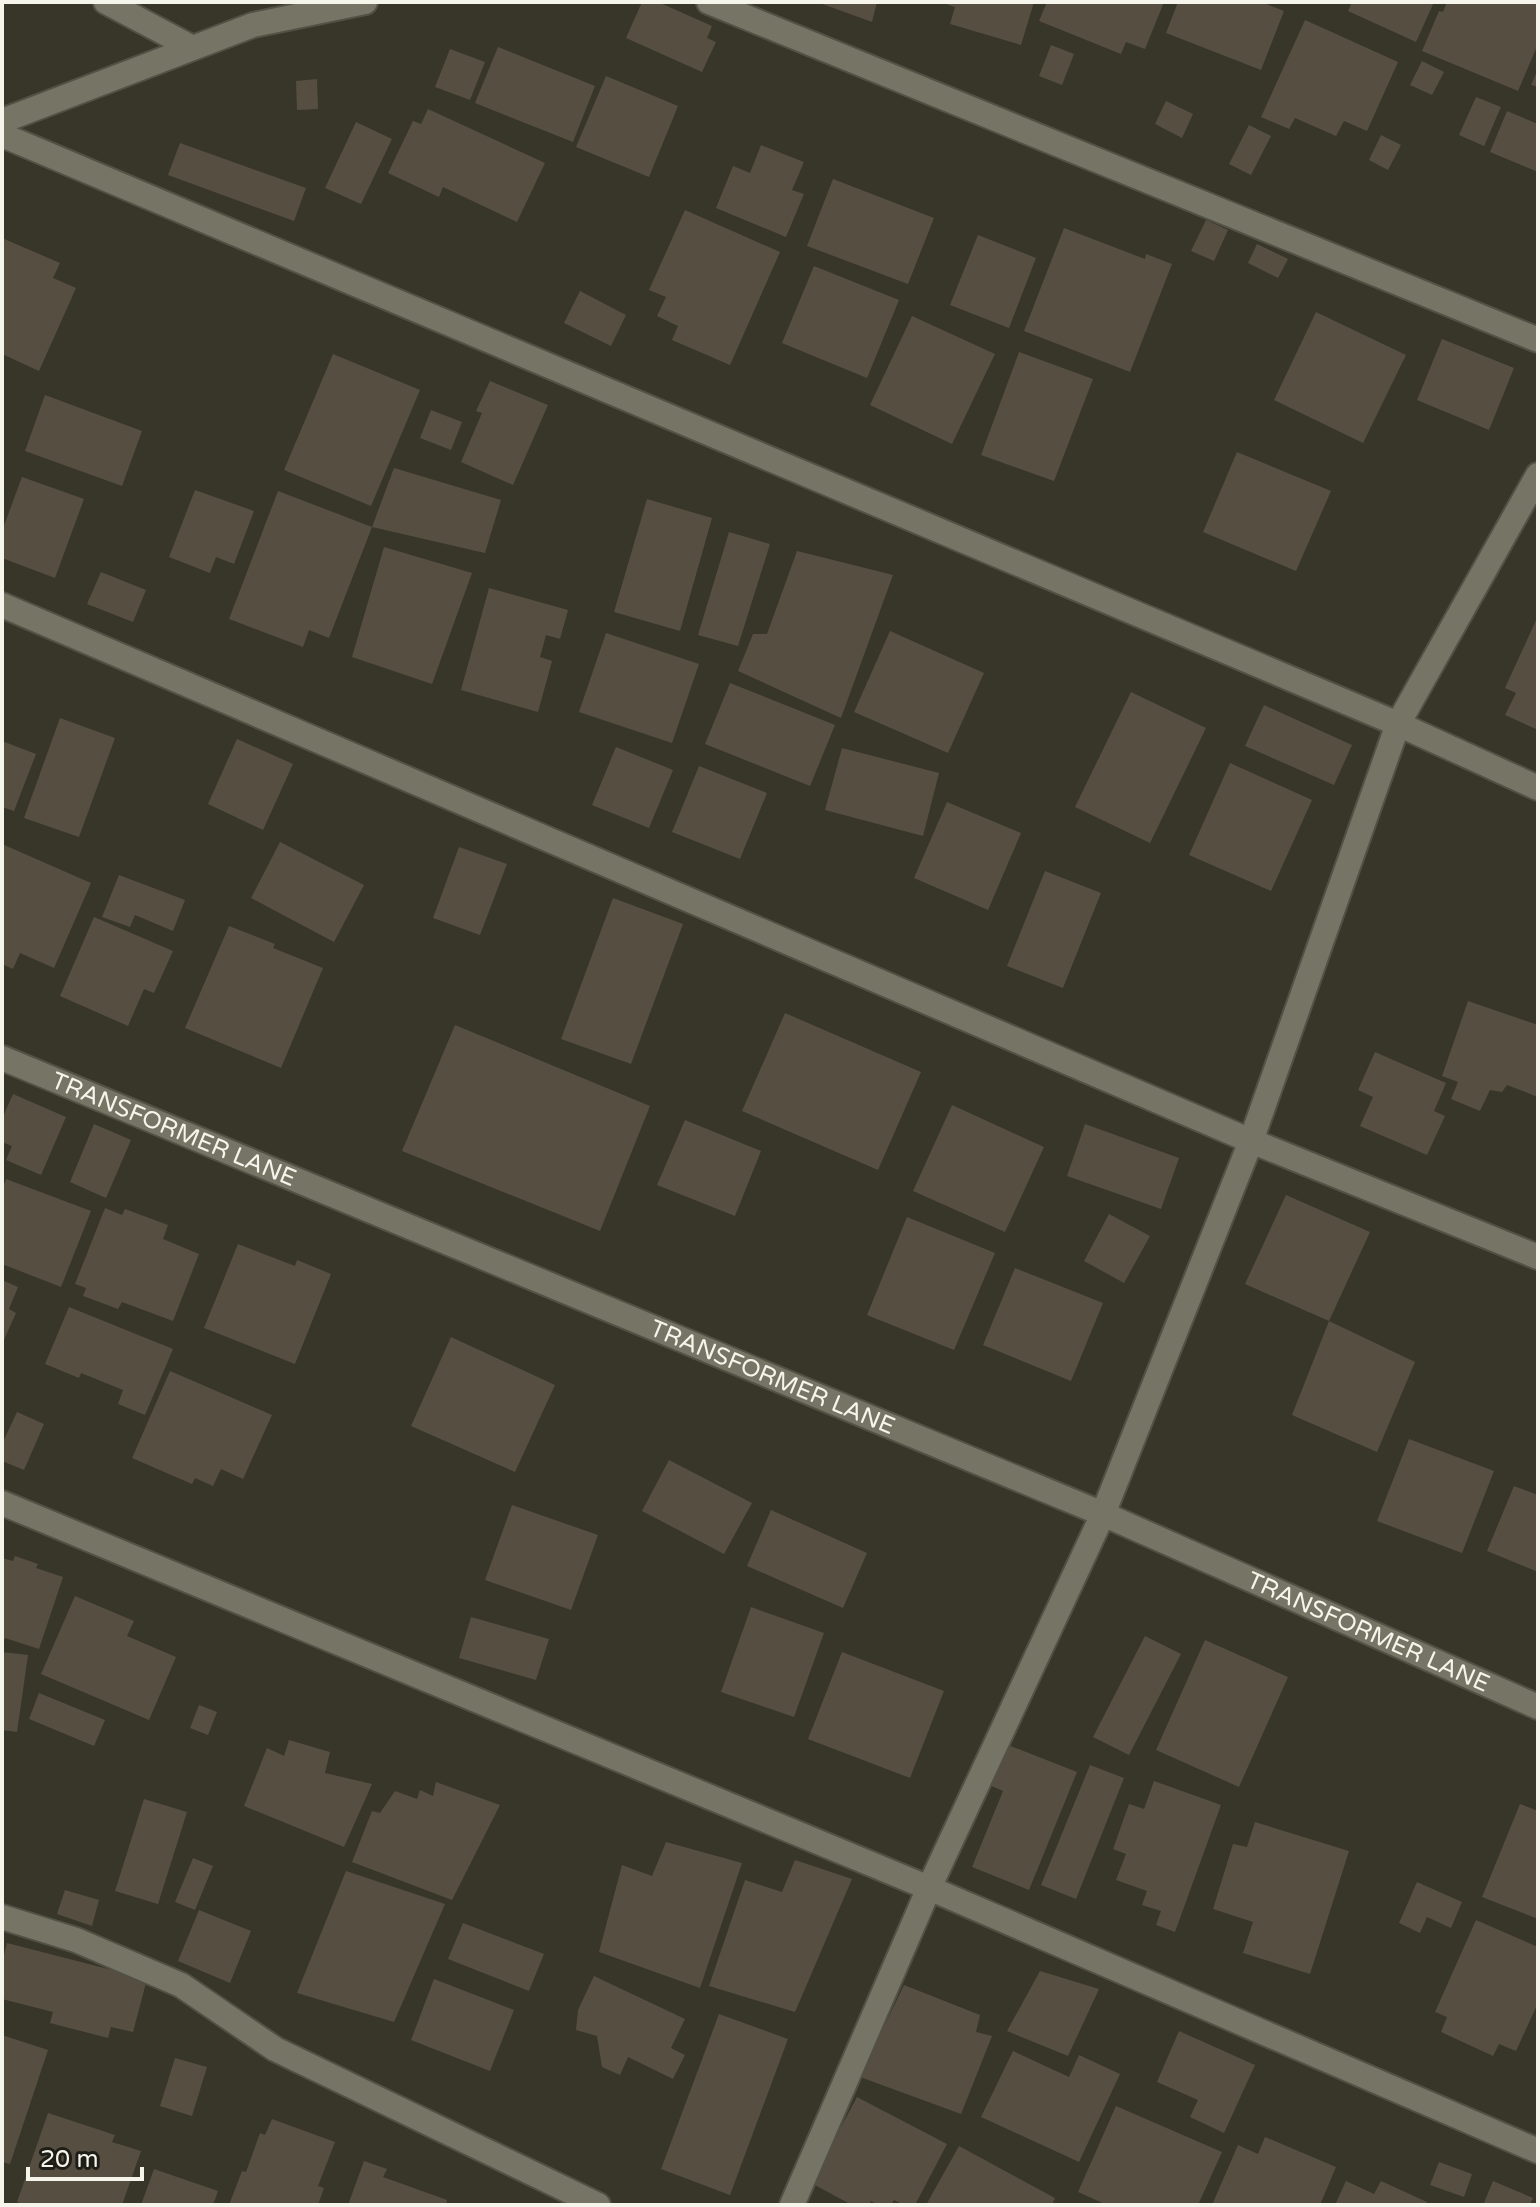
<svg xmlns="http://www.w3.org/2000/svg" width="1540" height="2207" font-family="'Varela Round',sans-serif">
<style>
.building{fill:#564f41}
.lines{fill:none;stroke-linecap:round;stroke-linejoin:round}
.minor-casing{stroke:#525145;stroke-width:28}
.minor{stroke:#767565;stroke-width:24}
.labels{text-anchor:middle;dominant-baseline:central;stroke-width:6;stroke-linejoin:round;paint-order:stroke}
.street-label{font-size:24px;fill:#f5f5ec;stroke:#1e1d17}
</style>
<rect width="100%" height="100%" fill="#373628"/>
<!-- building -->
<g class="building">
<polygon points="642,2 658,2 712,26 707,38 716,42 702,72 626,38"/>
<polygon points="817,2 877,2 872,22"/>
<polygon points="940,2 1034,2 1021,45 950,24 955,7"/>
<polygon points="1047,2 1164,2 1145,49 1126,42 1121,54 1039,21"/>
<polygon points="1178,2 1261,2 1284,11 1261,70 1166,33"/>
<polygon points="1352,2 1434,2 1416,42 1348,11"/>
<polygon points="1447,2 1538,2 1538,44 1518,91 1422,51 1439,11 1443,12"/>
<polygon points="1305,20 1398,62 1367,131 1344,121 1336,136 1295,118 1289,129 1261,117"/>
<polygon points="1051,45 1074,54 1062,85 1039,76"/>
<polygon points="498,47 595,86 573,142 475,103"/>
<polygon points="450,49 485,62 470,100 435,87"/>
<polygon points="1422,61 1444,72 1432,95 1410,85"/>
<polygon points="1538,69 1538,87 1531,85"/>
<polygon points="606,76 678,106 649,177 576,147"/>
<polygon points="317,79 318,109 297,110 296,81"/>
<polygon points="1476,97 1501,107 1484,146 1459,135"/>
<polygon points="1166,101 1193,114 1182,138 1155,124"/>
<polygon points="428,109 545,163 517,222 443,187 439,197 388,173 413,121 421,124"/>
<polygon points="1507,111 1538,124 1538,172 1490,152"/>
<polygon points="356,122 392,139 361,204 325,188"/>
<polygon points="1249,125 1271,136 1251,175 1229,164"/>
<polygon points="1381,135 1401,145 1388,170 1369,160"/>
<polygon points="180,143 306,188 294,221 168,175"/>
<polygon points="761,145 804,162 792,190 804,194 786,237 716,208 733,166 750,173"/>
<polygon points="833,179 934,218 908,284 807,246"/>
<polygon points="685,210 780,252 730,365 672,340 678,326 657,316 666,297 649,290"/>
<polygon points="1206,220 1228,230 1214,261 1191,251"/>
<polygon points="1064,228 1145,259 1146,254 1172,264 1130,372 1024,331"/>
<polygon points="978,235 1036,258 1009,328 950,305"/>
<polygon points="2,238 60,263 53,278 76,288 39,371 2,354"/>
<polygon points="1257,244 1288,259 1278,278 1248,263"/>
<polygon points="814,266 899,300 867,378 782,343"/>
<polygon points="580,291 626,315 611,346 564,323"/>
<polygon points="1316,312 1406,355 1363,443 1274,400"/>
<polygon points="912,316 995,354 952,444 870,405"/>
<polygon points="1442,339 1514,368 1489,430 1417,400"/>
<polygon points="1019,352 1093,379 1054,481 981,455"/>
<polygon points="333,354 420,390 371,506 284,470"/>
<polygon points="490,381 548,405 513,485 461,462 482,413 476,411"/>
<polygon points="45,395 142,431 122,486 25,451"/>
<polygon points="431,410 462,422 451,450 420,438"/>
<polygon points="1237,452 1331,491 1296,571 1203,532"/>
<polygon points="394,468 501,500 485,553 372,527"/>
<polygon points="22,477 84,499 55,578 2,558 2,531"/>
<polygon points="195,490 254,511 234,564 216,557 210,573 169,557"/>
<polygon points="278,491 372,527 329,638 309,630 303,647 229,619"/>
<polygon points="647,499 712,518 680,631 614,612"/>
<polygon points="729,532 770,544 738,646 698,635"/>
<polygon points="384,547 472,573 432,684 352,657"/>
<polygon points="797,551 893,575 841,718 738,671 753,634 767,634"/>
<polygon points="101,572 146,590 133,622 87,604"/>
<polygon points="489,588 568,610 560,639 546,635 540,657 552,661 538,712 461,690"/>
<polygon points="1538,616 1538,730 1505,715 1516,693 1505,688"/>
<polygon points="890,631 984,673 948,753 854,712"/>
<polygon points="606,633 699,664 672,743 579,712"/>
<polygon points="730,683 835,725 810,786 705,744"/>
<polygon points="1131,692 1206,728 1150,843 1075,807"/>
<polygon points="1264,705 1352,745 1334,785 1245,746"/>
<polygon points="60,718 115,738 79,837 24,818"/>
<polygon points="237,739 293,764 263,830 208,804"/>
<polygon points="2,741 36,754 14,811 2,807"/>
<polygon points="616,747 673,770 649,828 592,805"/>
<polygon points="842,748 939,773 923,836 825,810"/>
<polygon points="1230,763 1312,800 1271,891 1189,855"/>
<polygon points="699,766 767,793 740,859 672,832"/>
<polygon points="947,802 1021,833 988,910 914,878"/>
<polygon points="280,842 364,885 334,942 251,898"/>
<polygon points="2,844 91,883 54,968 20,953 13,969 2,964"/>
<polygon points="459,847 507,864 480,935 433,918"/>
<polygon points="1045,871 1101,893 1063,988 1007,966"/>
<polygon points="119,875 185,900 173,931 135,915 130,927 102,917"/>
<polygon points="613,898 683,924 631,1064 561,1039"/>
<polygon points="94,917 173,951 154,993 144,989 128,1026 60,996"/>
<polygon points="229,926 275,944 273,948 323,968 281,1068 185,1028"/>
<polygon points="1468,1001 1538,1025 1538,1097 1507,1085 1502,1092 1490,1090 1480,1111 1451,1099 1458,1082 1442,1076"/>
<polygon points="785,1013 921,1072 878,1170 742,1111"/>
<polygon points="455,1025 650,1106 600,1231 402,1151"/>
<polygon points="1375,1052 1446,1083 1434,1111 1445,1116 1427,1155 1360,1126 1373,1097 1358,1090"/>
<polygon points="13,1094 66,1117 41,1175 6,1160 12,1146 2,1142 2,1119"/>
<polygon points="952,1105 1044,1147 1005,1232 913,1191"/>
<polygon points="685,1120 761,1151 735,1216 657,1185"/>
<polygon points="94,1124 131,1140 106,1198 70,1182"/>
<polygon points="1085,1124 1179,1158 1161,1209 1067,1176"/>
<polygon points="6,1179 91,1211 61,1287 2,1264 2,1190"/>
<polygon points="1286,1195 1370,1232 1329,1321 1415,1362 1377,1452 1292,1415 1329,1321 1245,1284"/>
<polygon points="105,1208 122,1215 125,1209 168,1225 163,1239 199,1254 173,1321 122,1302 118,1309 83,1296 86,1288 75,1284"/>
<polygon points="1109,1214 1150,1236 1124,1283 1084,1261"/>
<polygon points="907,1217 995,1253 954,1350 867,1315"/>
<polygon points="238,1244 295,1266 297,1260 331,1274 295,1364 204,1328"/>
<polygon points="1015,1268 1103,1303 1071,1381 983,1345"/>
<polygon points="2,1280 18,1287 9,1309 16,1313 2,1344"/>
<polygon points="69,1307 173,1349 145,1415 118,1404 123,1390 81,1373 79,1378 45,1364"/>
<polygon points="451,1337 555,1385 515,1472 411,1426"/>
<polygon points="170,1371 272,1415 243,1479 221,1469 213,1486 195,1478 192,1484 132,1458"/>
<polygon points="17,1412 44,1424 24,1470 2,1461 2,1444"/>
<polygon points="1409,1439 1494,1471 1462,1553 1377,1521"/>
<polygon points="669,1460 752,1503 724,1554 642,1511"/>
<polygon points="1514,1486 1538,1495 1538,1572 1487,1551"/>
<polygon points="512,1505 598,1535 571,1610 485,1580"/>
<polygon points="771,1510 867,1553 843,1608 747,1566"/>
<polygon points="15,1556 38,1564 36,1568 63,1577 39,1649 5,1638 2,1644 2,1558 13,1561"/>
<polygon points="75,1596 134,1621 127,1636 176,1657 149,1720 41,1674"/>
<polygon points="751,1607 824,1633 794,1717 721,1692"/>
<polygon points="471,1617 549,1639 536,1680 459,1658"/>
<polygon points="1145,1636 1181,1654 1129,1755 1093,1737"/>
<polygon points="1205,1640 1288,1677 1239,1787 1156,1750"/>
<polygon points="2,1652 28,1655 17,1732 2,1730"/>
<polygon points="842,1652 944,1691 910,1778 808,1739"/>
<polygon points="39,1693 105,1720 94,1746 29,1719"/>
<polygon points="199,1705 217,1712 208,1735 190,1728"/>
<polygon points="289,1740 330,1752 325,1773 372,1784 344,1847 244,1806 267,1748 284,1756"/>
<polygon points="1003,1743 1077,1772 1029,1890 972,1867 1003,1791 987,1784"/>
<polygon points="1090,1765 1124,1778 1076,1899 1041,1885"/>
<polygon points="1154,1781 1221,1805 1175,1932 1156,1925 1161,1911 1142,1905 1147,1891 1116,1880 1126,1854 1113,1849 1129,1804 1144,1809"/>
<polygon points="436,1782 500,1805 452,1900 352,1862 372,1811 380,1813 395,1791 417,1799 420,1790 433,1796"/>
<polygon points="144,1799 187,1812 158,1904 115,1891"/>
<polygon points="1520,1804 1538,1811 1538,1919 1482,1897"/>
<polygon points="1255,1822 1349,1851 1310,1974 1243,1953 1253,1922 1213,1909 1233,1844 1247,1847"/>
<polygon points="666,1842 742,1863 700,1988 599,1952 622,1865 652,1876"/>
<polygon points="193,1858 213,1866 195,1910 175,1902"/>
<polygon points="795,1860 852,1879 795,2012 709,1986 745,1880 782,1892"/>
<polygon points="346,1871 445,1904 394,2022 297,1993"/>
<polygon points="1417,1882 1462,1902 1451,1928 1427,1917 1420,1933 1399,1923"/>
<polygon points="65,1890 99,1900 92,1926 57,1914"/>
<polygon points="199,1910 251,1931 230,1983 178,1961"/>
<polygon points="1476,1920 1538,1947 1538,2003 1516,2051 1499,2044 1493,2056 1441,2032 1447,2017 1435,2012"/>
<polygon points="463,1923 544,1954 529,1991 448,1959"/>
<polygon points="7,1943 147,1979 133,2032 111,2027 108,2038 50,2023 53,2012 2,1999 2,1963"/>
<polygon points="1040,1971 1099,1989 1068,2056 1007,2031"/>
<polygon points="594,1976 685,2019 671,2048 685,2055 673,2079 628,2057 620,2075 602,2067 597,2036 576,2030 578,2010"/>
<polygon points="434,1979 514,2010 490,2071 411,2040"/>
<polygon points="904,1985 980,2015 976,2032 992,2036 961,2114 860,2077"/>
<polygon points="719,2014 788,2039 730,2195 661,2169"/>
<polygon points="1179,2031 1255,2065 1224,2133 1190,2117 1198,2100 1157,2082"/>
<polygon points="2,2035 48,2050 10,2164 2,2162"/>
<polygon points="1013,2051 1069,2077 1079,2055 1120,2074 1079,2162 981,2117"/>
<polygon points="175,2058 207,2067 192,2116 160,2106"/>
<polygon points="857,2097 947,2144 915,2205 904,2205 894,2200 891,2205 878,2205 871,2201 869,2205 852,2205 811,2183"/>
<polygon points="1116,2106 1222,2152 1198,2205 1107,2205 1078,2192"/>
<polygon points="48,2113 115,2135 112,2142 141,2151 122,2205 25,2205 17,2202"/>
<polygon points="272,2119 335,2142 318,2186 324,2188 318,2205 229,2205 242,2171 246,2172 260,2133 265,2135"/>
<polygon points="1265,2137 1336,2167 1320,2205 1212,2205 1238,2145 1258,2154"/>
<polygon points="959,2146 1055,2198 1052,2205 926,2205"/>
<polygon points="364,2161 387,2169 383,2177 447,2200 446,2205 348,2205"/>
<polygon points="1439,2162 1472,2174 1464,2197 1430,2185"/>
<polygon points="154,2169 218,2191 213,2205 141,2205"/>
<polygon points="1346,2181 1374,2194 1381,2181 1427,2202 1425,2205 1335,2205"/>
<polygon points="1493,2181 1533,2198 1530,2205 1483,2205"/>
</g>
<g class="lines">
<defs>
<g id="minor">
<polyline points="106,2 191,47"/>
<polyline points="709,2 1538,340"/>
<polyline points="2,121 253,25 365,2"/>
<polyline points="2,135 1398,724 1538,788"/>
<polyline points="2,605 1251,1141 1538,1257"/>
<path id="s1" d="M2,1058L1103,1514L1538,1707"/>
<polyline points="2,1503 929,1888 1538,2151"/>
<polyline points="2,1917 76,1940 181,1985 275,2049 598,2205"/>
<polyline points="792,2205 929,1888 1103,1514 1251,1141 1398,724 1538,475"/>
</g>
</defs>
<!-- minor casing -->
<use href="#minor" class="minor-casing"/>
<!-- minor -->
<use href="#minor" class="minor"/>
</g>
<g class="labels">
<!-- street labels -->
<g class="street-label">
<text stroke="none"><textPath href="#s1" startOffset="186">TRANSFORMER LANE</textPath></text>
<text stroke="none"><textPath href="#s1" startOffset="834">TRANSFORMER LANE</textPath></text>
<text stroke="none"><textPath href="#s1" startOffset="1482">TRANSFORMER LANE</textPath></text>
</g>
</g>
<!-- border -->
<rect width="1540" height="2207" fill="none" stroke="#f5f5ec" stroke-width="8"/>
<!-- scale -->
<path d="M28 2167v12h114v-12" fill="none" stroke="#f5f5ec" stroke-width="4"/>
<text x="40" y="2167" font-size="24" fill="#f5f5ec" stroke="#1e1d17" stroke-width="6" paint-order="stroke">20 m</text>
</svg>
